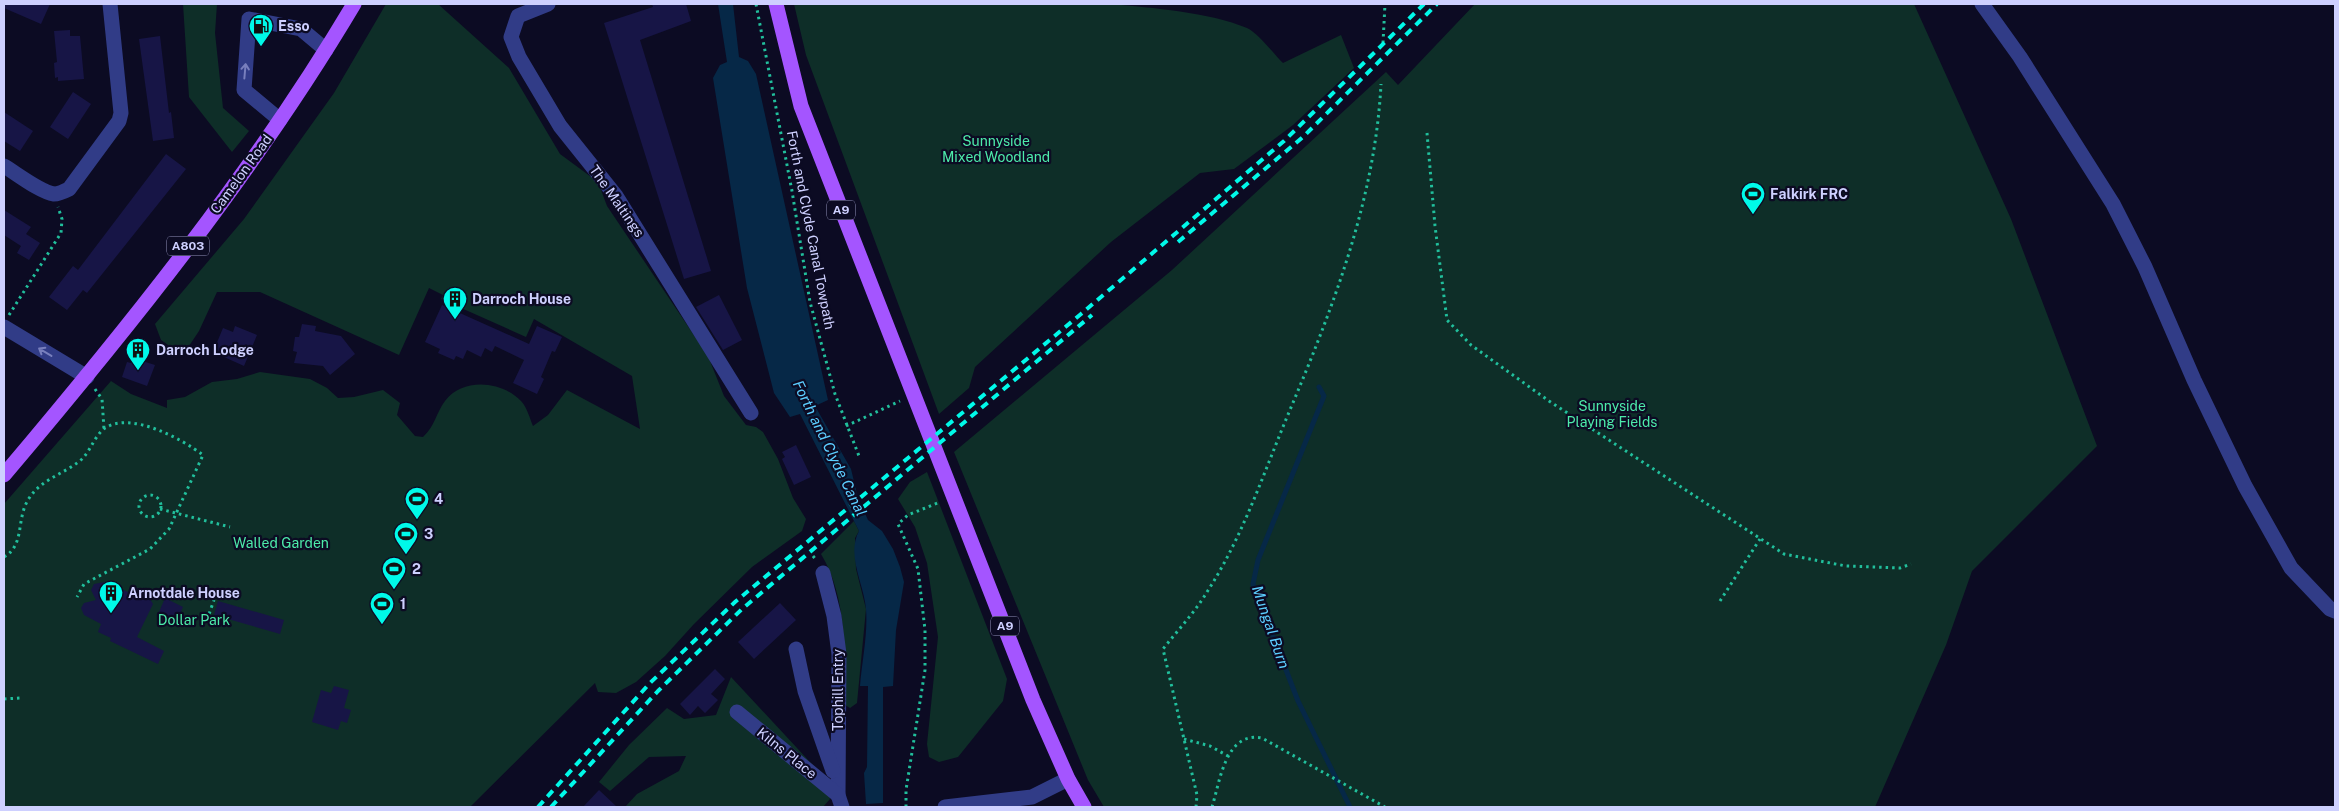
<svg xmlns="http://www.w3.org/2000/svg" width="2339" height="811" font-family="'Public Sans',sans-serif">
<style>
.green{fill:#0e2e28}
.water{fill:#062847}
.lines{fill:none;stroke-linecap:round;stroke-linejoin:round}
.stream{stroke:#062847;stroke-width:5}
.building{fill:#171546}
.path{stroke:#21bf9c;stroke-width:3;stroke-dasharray:2.5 4;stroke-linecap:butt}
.minor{stroke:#313c87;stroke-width:15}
.major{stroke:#a455ff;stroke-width:15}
.rail{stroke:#00f9e9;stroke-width:4;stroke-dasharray:8 6;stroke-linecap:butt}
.oneway{stroke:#787fbd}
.labels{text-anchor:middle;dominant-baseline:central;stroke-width:4.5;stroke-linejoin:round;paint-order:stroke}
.shield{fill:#0c0b23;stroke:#9495bd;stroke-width:1}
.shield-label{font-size:12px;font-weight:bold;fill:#ced0ff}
.poi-label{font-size:14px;font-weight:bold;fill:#ced0ff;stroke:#0c0b23;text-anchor:start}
.park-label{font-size:14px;fill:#4debaa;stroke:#0c0b23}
.street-label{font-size:14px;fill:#ced0ff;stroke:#0c0b23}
.water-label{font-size:15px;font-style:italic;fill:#5cceff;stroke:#0c0b23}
</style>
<rect width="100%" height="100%" fill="#0c0b23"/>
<!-- green -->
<g class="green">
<polygon points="183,4 217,4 215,33 223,108 249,131 232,152 189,97"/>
<path d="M386,4H438L509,68L560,154L598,182L607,206L708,356L724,396L746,425L756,427L763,432L778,459L793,498L806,519L802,531L752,567L694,624L665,656L636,682L616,693L598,692L595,683L470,807H4V504L111,381L131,394L167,408V400L185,397L212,382L237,379L260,372L310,379L327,388L338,398L354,397L383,390L400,403L397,415L415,436L423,437C435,426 436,413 445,401C463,377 502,381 521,401C527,407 530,419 533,426L548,415L567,390L640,429L632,376L534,319L526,337L441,299L443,295L429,288L399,355L260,292H217L199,331L189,346L174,349L161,340L155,324L244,219L334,93Z"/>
<path d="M794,4H1111C1152,8 1209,12 1247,28C1258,33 1274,54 1283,63L1341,35L1354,68L1293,125L1234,169L1200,173L1111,242L975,367L969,388L939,414L806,55Z"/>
<polygon points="1475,4 1914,4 2011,219 2097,446 1972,571 1946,645 1875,807 1104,807 1088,780 954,452 1172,270 1386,72 1398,85"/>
<polygon points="927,472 1007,679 1003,701 958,757 939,762 929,757 927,744 938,637 927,563 915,527 898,499 910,482"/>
<path d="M854,521L859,531L855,538L856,569L866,609L857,703L850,708L845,705C844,654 848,599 821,554Z"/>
<polygon points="731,677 823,776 830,799 823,807 625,807 637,794 679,771 686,756 649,757 610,791 599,782 629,745 667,708 684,719 716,715"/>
</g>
<!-- water -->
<path class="water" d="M718,4H733L739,57L748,61L756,74L828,400L815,406L851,469L858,498L868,520L882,531L893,549L900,567L904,582L896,630L893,686L883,687V803L866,804L864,773L867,767L868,686H860C862,661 868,634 866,609C864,584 846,555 859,531L800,414L790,417L774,393L747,288L713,78L720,65L727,62Z"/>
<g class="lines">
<!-- stream -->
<polyline class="stream" points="1319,387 1324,396 1258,560 1253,584 1298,701 1350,807"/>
</g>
<!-- building -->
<g class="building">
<polygon points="4,4 50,4 41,24 4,8"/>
<polygon points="652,4 686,4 691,21 640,40 711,271 684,279 604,23 653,7"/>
<polygon points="70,30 70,36 80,36 84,79 58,81 58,77 55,78 54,63 57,62 54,31"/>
<polygon points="160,36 169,113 171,112 174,138 153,141 139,39"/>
<polygon points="73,92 91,104 68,139 50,127"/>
<polygon points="4,112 33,131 20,151 4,141"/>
<polygon points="166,154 186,169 87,293 83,290 67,310 49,297 73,266 78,270"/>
<polygon points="4,210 31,227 26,234 40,243 29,260 17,253 21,246 4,235"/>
<polygon points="719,295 742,340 723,350 696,307"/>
<polygon points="442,305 529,344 537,326 562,337 555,352 552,351 541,377 544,379 537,394 513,383 524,360 495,346 492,352 485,348 481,357 467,350 463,359 456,356 454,360 438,353 440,349 425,342"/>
<polygon points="302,324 316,326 315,331 341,336 355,354 330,375 323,366 294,363 297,352 293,351 295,337 299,337"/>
<polygon points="235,326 257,335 244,366 213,352 223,328 233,332"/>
<polygon points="133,358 155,365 147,386 122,377 127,362 131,363"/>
<polygon points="796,445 811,477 794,485 782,459 785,457 782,452"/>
<polygon points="105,582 128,592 131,587 144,589 153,604 137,637 164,651 158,664 110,641 111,638 98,632 101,624 84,615 81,608 84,603 96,600 91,590 94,584"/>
<polygon points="165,598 183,607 177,621 159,612"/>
<polygon points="218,601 284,620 280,634 214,615"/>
<polygon points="780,603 796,620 754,659 738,642"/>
<polygon points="715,669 725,679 711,694 718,700 705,713 698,706 690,715 680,704"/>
<polygon points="334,686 349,690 344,708 351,710 347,723 341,721 338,730 312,722 321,690 331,693"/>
<polygon points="599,790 617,807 583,807"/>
</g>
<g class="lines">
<!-- path -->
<g class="path">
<polyline points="756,4 792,191 810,302 835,394 859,456"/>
<polyline points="1383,43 1385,4"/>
<polyline points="1427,133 1435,226 1447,320 1471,345 1549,401 1784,554 1846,566 1900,568 1911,564"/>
<polyline points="9,315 61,233 62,219 58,207"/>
<polyline points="95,389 102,399 104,429"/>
<polyline points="846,426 900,401"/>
<circle cx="150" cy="506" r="11"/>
<polyline points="160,509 230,527"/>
<polyline points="813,556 817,561"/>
<path d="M4,557C25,545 16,520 28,500C40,479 65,474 82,459C91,450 95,435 105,428C131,411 182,439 203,455L169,529L150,549L84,584L77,597"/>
<polyline points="1720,601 1760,539"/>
<polyline points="207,620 214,600"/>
<polyline points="4,699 20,698"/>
<polyline points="1184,739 1210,746 1228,756"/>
<polyline points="906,807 906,790 925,670 925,630 918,569 898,524 908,515 940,502"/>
<path d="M1196,807L1197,795L1163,649C1178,630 1195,612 1207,592C1242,538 1263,475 1287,417C1332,310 1375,201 1381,84"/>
<path d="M1212,807C1220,782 1225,731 1262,738L1385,807"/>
</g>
<!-- minor -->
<g class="minor">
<polyline points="548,4 518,16 511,37 519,57 560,126 616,196 751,413"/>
<polyline points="1982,4 2020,57 2113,204 2145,267 2194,380 2245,486 2291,568 2330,609 2335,611"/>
<polyline points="280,120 244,90 249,19 301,29 326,50"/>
<path d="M4,166C16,173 40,192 54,194C59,194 65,191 69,189L119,121L121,113L110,4"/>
<polyline points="4,327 87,377"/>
<polyline points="823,573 834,616 839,654 838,795 842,807"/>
<polyline points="796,649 805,691 833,771"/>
<polyline points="737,712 838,795"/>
<polyline points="945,807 1032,797 1068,779"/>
</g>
<!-- major -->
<g class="major">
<polyline points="776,4 801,106 1033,700 1068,779 1084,807"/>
<path d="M4,475C130,326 254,172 354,4"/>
</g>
<!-- rail -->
<g class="rail">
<polyline points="1178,242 1303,137 1437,4"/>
<polyline points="538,807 650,683 735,602 1081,314 1284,141 1424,4"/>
<polyline points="551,807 658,691 742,609 1092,315"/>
</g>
</g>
<!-- one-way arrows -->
<defs><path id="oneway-shaft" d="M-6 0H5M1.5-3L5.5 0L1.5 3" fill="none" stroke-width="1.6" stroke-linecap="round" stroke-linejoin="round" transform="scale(1.25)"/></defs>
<g class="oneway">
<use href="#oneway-shaft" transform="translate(245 71) rotate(-85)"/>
<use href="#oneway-shaft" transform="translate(45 352) rotate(-149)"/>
</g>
<!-- icons -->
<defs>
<symbol id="fuel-pin" viewBox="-11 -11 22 30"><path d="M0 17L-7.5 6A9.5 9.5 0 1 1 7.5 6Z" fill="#00f9e9" stroke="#0c0b23"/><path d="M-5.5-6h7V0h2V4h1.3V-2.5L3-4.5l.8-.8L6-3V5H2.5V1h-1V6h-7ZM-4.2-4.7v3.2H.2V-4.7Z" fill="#111"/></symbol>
<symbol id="stadium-pin" viewBox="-11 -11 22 30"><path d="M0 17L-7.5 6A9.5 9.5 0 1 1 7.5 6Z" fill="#00f9e9" stroke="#0c0b23"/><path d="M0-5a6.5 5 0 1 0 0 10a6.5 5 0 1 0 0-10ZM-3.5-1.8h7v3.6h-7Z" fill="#111"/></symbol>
<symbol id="building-pin" viewBox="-11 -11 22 30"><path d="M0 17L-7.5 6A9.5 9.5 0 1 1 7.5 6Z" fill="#00f9e9" stroke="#0c0b23"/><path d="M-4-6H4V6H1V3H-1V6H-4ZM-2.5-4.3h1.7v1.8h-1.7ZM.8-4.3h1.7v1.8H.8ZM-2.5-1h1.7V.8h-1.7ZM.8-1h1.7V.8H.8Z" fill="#111"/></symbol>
</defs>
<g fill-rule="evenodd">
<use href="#fuel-pin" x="247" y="12" width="28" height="38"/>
<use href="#stadium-pin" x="1739" y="180" width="28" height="38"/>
<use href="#building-pin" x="441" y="285" width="28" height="38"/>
<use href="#building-pin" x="124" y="336" width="28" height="38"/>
<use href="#stadium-pin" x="403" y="485" width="28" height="38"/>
<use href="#stadium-pin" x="392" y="520" width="28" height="38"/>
<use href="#stadium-pin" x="380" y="555" width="28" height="38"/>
<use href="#building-pin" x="97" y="579" width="28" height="38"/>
<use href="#stadium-pin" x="368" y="590" width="28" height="38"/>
</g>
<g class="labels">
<!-- shield labels -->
<g class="shield">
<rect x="827" y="200.5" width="28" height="19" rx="4"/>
<rect x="167" y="236.5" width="42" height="19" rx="4"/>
<rect x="991" y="616.5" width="28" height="19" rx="4"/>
</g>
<g class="shield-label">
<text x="841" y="210">A9</text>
<text x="188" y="246">A803</text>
<text x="1005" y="626">A9</text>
</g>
<!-- poi labels -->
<g class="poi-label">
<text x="278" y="26">Esso</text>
<text x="1770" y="194">Falkirk FRC</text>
<text x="472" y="299">Darroch House</text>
<text x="156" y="350">Darroch Lodge</text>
<text x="434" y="499">4</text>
<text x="424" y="534">3</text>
<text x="412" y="569">2</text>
<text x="128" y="593">Arnotdale House</text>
<text x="400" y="604">1</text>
</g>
<!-- park labels -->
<g class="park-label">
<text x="996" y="141">Sunnyside<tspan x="996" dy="16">Mixed Woodland</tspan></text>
<text x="1612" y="406">Sunnyside<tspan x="1612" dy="16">Playing Fields</tspan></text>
<text x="281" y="543">Walled Garden</text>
<text x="194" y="620">Dollar Park</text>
</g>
<!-- street labels -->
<g class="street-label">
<text transform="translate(241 174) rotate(-54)">Camelon Road</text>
<text transform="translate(617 201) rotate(55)">The Maltings</text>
<text transform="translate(811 230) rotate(79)">Forth and Clyde Canal Towpath</text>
<text transform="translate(838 690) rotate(-90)">Tophill Entry</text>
<text transform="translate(787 753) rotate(39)">Kilns Place</text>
</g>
<!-- water labels -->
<g class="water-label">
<text transform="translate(830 448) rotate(64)">Forth and Clyde Canal</text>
<text transform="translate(1271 627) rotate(71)">Mungal Burn</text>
</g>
</g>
<!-- border -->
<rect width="2339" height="811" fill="none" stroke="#ced0ff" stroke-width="10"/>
</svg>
